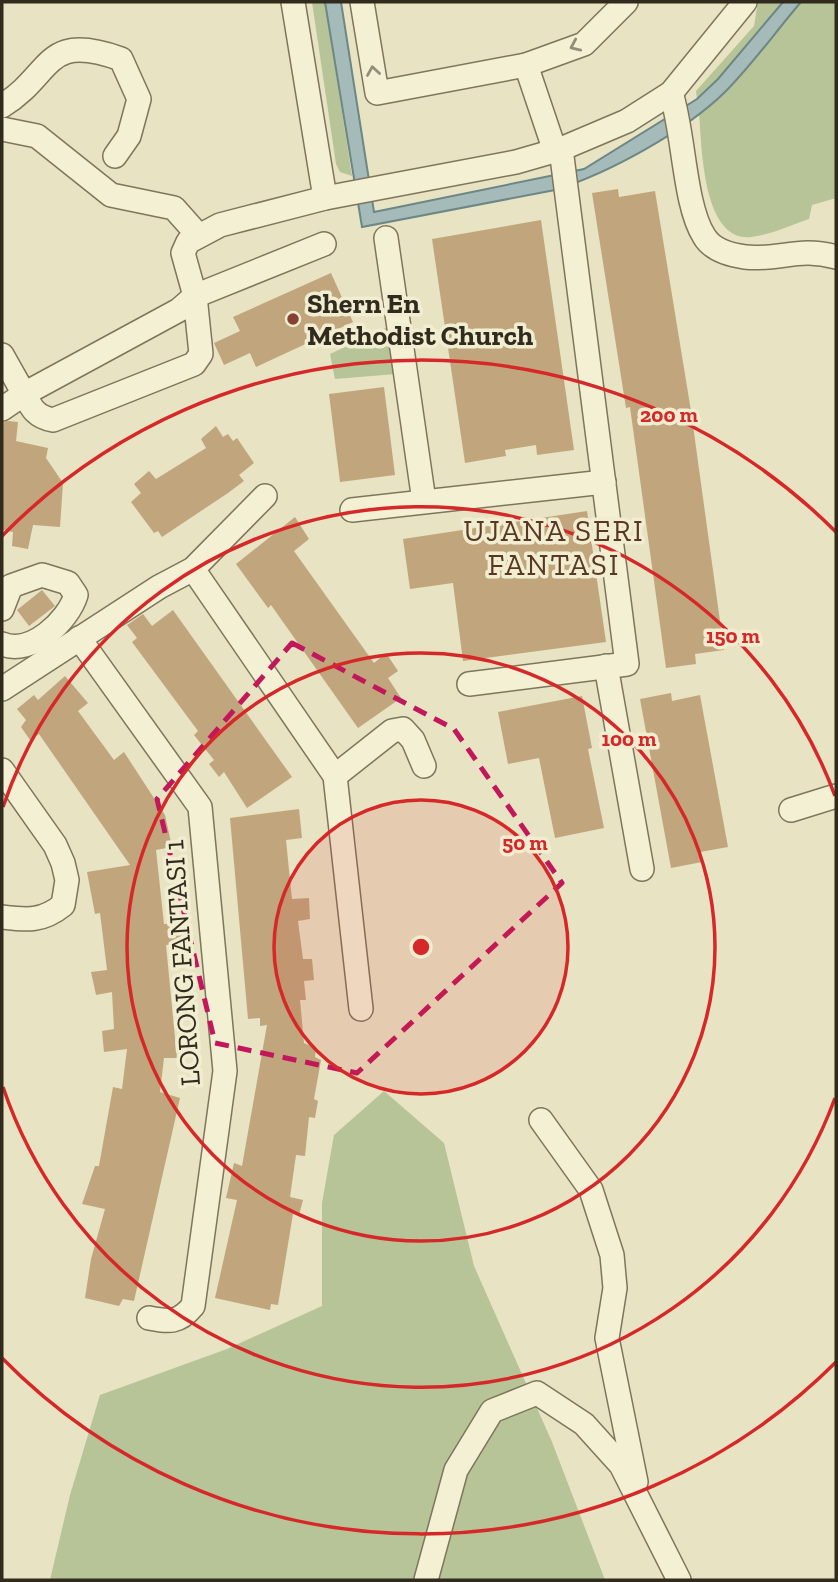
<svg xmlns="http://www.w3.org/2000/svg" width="838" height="1582" font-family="'Zilla Slab',serif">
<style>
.green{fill:#b6c498}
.water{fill:#a4bbb9;stroke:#6d8786;stroke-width:2}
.building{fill:#c1a67d}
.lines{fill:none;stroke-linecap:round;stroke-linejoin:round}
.minor-casing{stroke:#7f755c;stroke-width:26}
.minor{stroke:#f3f0d4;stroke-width:23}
.oneway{stroke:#928e79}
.marked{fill:none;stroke:#c2185b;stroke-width:5;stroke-dasharray:14 9;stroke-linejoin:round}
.ring{fill:none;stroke:#d62828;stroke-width:3.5}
.poi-dot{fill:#864334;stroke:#f0edd1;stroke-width:2.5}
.labels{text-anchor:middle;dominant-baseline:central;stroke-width:7;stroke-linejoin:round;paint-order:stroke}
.poi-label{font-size:28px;font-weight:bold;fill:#312b1e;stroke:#f0edd1;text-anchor:start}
.street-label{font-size:28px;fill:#312b1e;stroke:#f0edd1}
.neighbourhood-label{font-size:30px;letter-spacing:2px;fill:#583823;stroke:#f0edd1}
.centre{fill:#d62828;stroke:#f0edd1;stroke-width:3.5}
.ring-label{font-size:21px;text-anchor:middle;font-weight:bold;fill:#d62828;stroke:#f0edd1;stroke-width:7;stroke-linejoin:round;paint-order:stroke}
</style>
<rect width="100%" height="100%" fill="#e7e3c3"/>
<!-- green -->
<g class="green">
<polygon points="312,2 325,2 352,176 340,172 336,164"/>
<polygon points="758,2 783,2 718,79 697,99 696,91 754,26"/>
<path d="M801,2H836V198L812,205L809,219C791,225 770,235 751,237C702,242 702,146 699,113L725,92Z"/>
<polygon points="390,326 396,374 335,379 330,354"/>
<polygon points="384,1091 444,1143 474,1266 552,1442 605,1580 50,1580 70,1495 100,1395 227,1349 322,1306 322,1203 334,1135"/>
</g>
<!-- water -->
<path class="water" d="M325,2H341L374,212L584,169L697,99L718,79L783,2H801C776,31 753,64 725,92C684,132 609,173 555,190L362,227Z"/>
<!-- building -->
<g class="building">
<polygon points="618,189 619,197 655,191 691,411 724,650 695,654 696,664 666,668 630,407 626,408 592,193"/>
<polygon points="541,220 574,450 537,455 536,445 505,450 506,456 465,463 432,239"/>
<polygon points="331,273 353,322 256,367 250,353 224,365 214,343 240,331 233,317"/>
<polygon points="384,387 395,475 340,482 329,394"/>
<polygon points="8,421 18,422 16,441 48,448 46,458 63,483 60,527 33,525 28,549 12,546 13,532 2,530 2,423"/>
<polygon points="216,426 223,437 228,434 233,441 237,438 254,463 239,475 244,481 228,493 162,537 158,531 154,533 131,502 141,493 134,484 149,471 156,479 206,448 201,439"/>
<polygon points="587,511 606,642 463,661 453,583 410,589 403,539"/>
<polygon points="295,517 309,539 294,551 374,663 386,653 398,671 388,678 401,698 358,728 271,605 268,608 236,564"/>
<polygon points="42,590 55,606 29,626 17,610"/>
<polygon points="173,610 292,777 247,808 224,772 219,777 209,764 214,760 194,735 198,731 132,642 137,638 127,625 143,614 152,626"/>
<polygon points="65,676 88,703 78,711 114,760 124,752 165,815 172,847 156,850 164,924 180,923 183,944 166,945 177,1058 164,1058 160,1092 180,1098 134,1301 123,1299 119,1306 85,1298 91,1259 105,1209 82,1204 95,1166 99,1166 113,1087 122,1089 127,1049 104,1052 102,1031 114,1029 112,992 96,995 91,972 107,970 100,913 95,914 87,872 130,865 39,734 30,740 21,727 26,720 17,709 34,695 38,700"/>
<polygon points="671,693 672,701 700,695 728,847 700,852 702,862 671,868 640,699"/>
<polygon points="582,696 592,748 588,749 604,828 555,838 539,758 508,764 498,712"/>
<polygon points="299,809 302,838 286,840 292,899 309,898 310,919 298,921 303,959 312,959 314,980 304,981 306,1000 300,1000 304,1043 316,1048 315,1057 321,1060 314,1099 318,1101 315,1118 309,1117 305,1156 296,1155 290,1197 303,1200 299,1215 293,1214 278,1305 271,1304 270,1310 215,1298 237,1200 226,1198 234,1163 242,1166 267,1025 260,1026 260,1018 248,1019 230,818"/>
</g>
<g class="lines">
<defs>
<g id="minor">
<polyline points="293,2 325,198"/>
<polyline points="362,2 377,93 526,65 584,44 626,2"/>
<polyline points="526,65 555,151"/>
<path d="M671,93C684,132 684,205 704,236C712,250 730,255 745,257C779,261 799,246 836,257"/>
<path d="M2,106C54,74 43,31 121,59L139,99L129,136L115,156"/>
<polyline points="2,129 37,136 111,195 174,208 198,235"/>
<polyline points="386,238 424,501"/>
<polyline points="324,244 195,296 183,253 188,242 220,225 325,198 516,162 561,149 627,121 671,93 745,2"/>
<path d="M195,296L201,354L194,364L53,420C36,417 32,409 24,394L179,310Z"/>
<polyline points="2,355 24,394 2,409"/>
<polyline points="352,510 604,482"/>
<polyline points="193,569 335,776 361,1009"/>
<path d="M2,609L11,586L42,575L68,583L76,595C68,621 31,656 2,644"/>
<path d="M79,638L200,807L225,1071L193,1306C179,1323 169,1322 149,1318"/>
<polyline points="606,666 642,869"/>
<polyline points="469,684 627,664 561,149"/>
<polyline points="2,689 159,587 193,569 265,496"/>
<path d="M2,770L55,845L63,863L67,880L63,905C42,922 27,920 2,917"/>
<polyline points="335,776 392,731 403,729 413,740 424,766"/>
<polyline points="791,810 836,796"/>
<polyline points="541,1120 591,1190 612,1255 615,1288 607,1338 636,1482"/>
<polyline points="426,1580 456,1470 492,1411 537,1393 584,1424 621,1465 679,1580"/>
</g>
</defs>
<!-- minor casing -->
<use href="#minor" class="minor-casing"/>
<!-- minor -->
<use href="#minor" class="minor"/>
</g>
<!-- one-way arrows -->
<defs><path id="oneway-chevron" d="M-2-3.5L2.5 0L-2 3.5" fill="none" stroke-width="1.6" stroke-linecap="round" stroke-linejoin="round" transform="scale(1.75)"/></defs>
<g class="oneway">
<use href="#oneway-chevron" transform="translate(575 46) rotate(156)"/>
<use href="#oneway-chevron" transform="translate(373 71) rotate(-99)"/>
</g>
<!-- marked area -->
<path class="marked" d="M292,643L454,729L562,883L357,1073L215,1043L157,799Z"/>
<!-- distance rings -->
<circle cx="421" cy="947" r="147" fill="#d62828" fill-opacity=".12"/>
<g class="ring">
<circle cx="421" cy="947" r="147"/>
<circle cx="421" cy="947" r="294"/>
<path d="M835 1098A441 441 0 0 1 3 1087M3 807A441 441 0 0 1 835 796"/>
<path d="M836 1362A587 587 0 0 1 2 1358M2 536A587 587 0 0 1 836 532"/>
</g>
<!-- markers -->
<circle class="poi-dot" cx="293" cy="319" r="7"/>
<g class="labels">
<!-- poi labels -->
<g class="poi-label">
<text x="307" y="303">Shern En<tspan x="307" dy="32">Methodist Church</tspan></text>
</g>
<!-- street labels -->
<g class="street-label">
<text transform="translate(182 963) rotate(-94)">LORONG FANTASI 1</text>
</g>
<!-- neighbourhood labels -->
<g class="neighbourhood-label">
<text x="554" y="531">UJANA SERI<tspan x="554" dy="34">FANTASI</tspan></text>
</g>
</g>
<circle cx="421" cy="947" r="10" class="centre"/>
<g class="ring-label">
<text x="669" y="422">200 m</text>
<text x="733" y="643">150 m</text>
<text x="629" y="746">100 m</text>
<text x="525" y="850">50 m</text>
</g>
<!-- border -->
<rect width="838" height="1582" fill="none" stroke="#312b1e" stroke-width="7"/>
</svg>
